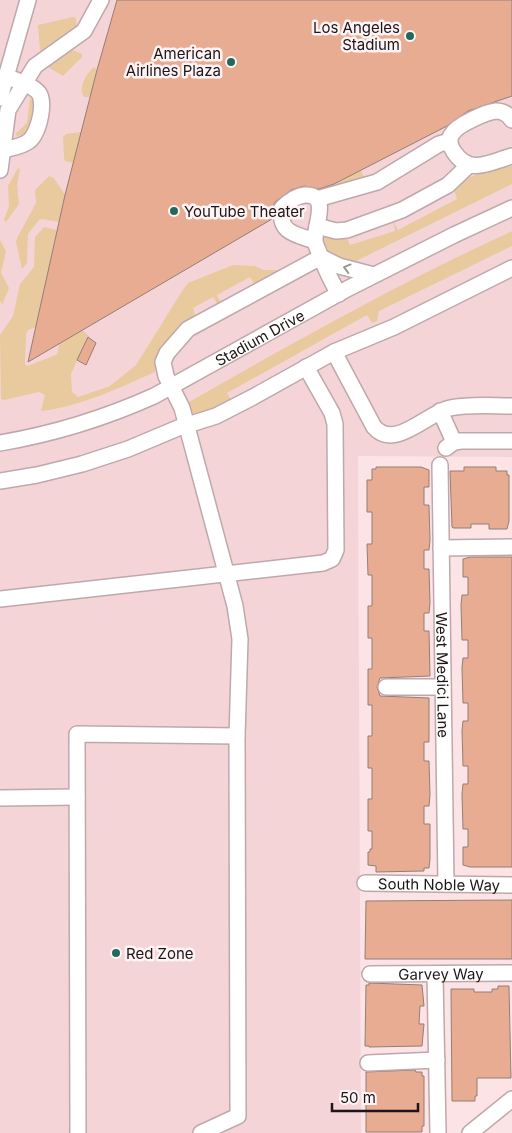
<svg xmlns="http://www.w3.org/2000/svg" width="512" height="1133" font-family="Inter,sans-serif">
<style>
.built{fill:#f5d4d8}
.green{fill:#e9ca9e}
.building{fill:#e8ac93;stroke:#927f77}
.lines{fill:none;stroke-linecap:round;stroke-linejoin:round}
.minor-casing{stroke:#bfa8ab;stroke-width:18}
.minor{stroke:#fff;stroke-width:15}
.oneway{stroke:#999696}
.poi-dot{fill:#23685c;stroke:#fef4f5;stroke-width:2}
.labels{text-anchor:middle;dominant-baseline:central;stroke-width:5;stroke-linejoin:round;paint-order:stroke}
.poi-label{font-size:15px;fill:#1d1516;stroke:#fef4f5;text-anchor:end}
.street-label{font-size:15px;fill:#1d1516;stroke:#fef4f5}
</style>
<rect width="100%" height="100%" fill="#fbe3e6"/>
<!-- built -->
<polygon class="built" points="0,0 512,0 512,457 358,456 361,1133 0,1133"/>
<!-- green -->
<g class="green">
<polygon points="73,17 76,18 77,27 43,50 40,51 38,25"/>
<polygon points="73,50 82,54 82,57 63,76 48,67 48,65"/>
<path d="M94,67L97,70L90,97H84C77,88 87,73 94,67Z"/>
<path d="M30,98L35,101C33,116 36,133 17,136L15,134L27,123Z"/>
<polygon points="81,132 73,163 65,161 64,158 63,137 66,134"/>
<polygon points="508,165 512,166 512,184 350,264 329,257 322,243 322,238 325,236 346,236 350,245 395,231 393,221 398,230 457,199 454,190 469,177"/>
<polygon points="18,168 20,169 17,185 19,204 6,222 4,220 9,206 8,186"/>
<polygon points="361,170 364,178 324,190"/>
<polygon points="49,176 54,178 65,195 59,222 42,219 39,220 28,234 27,263 22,269 16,242 17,238 36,203 35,190"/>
<path d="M44,227L57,230L36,327L28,330L26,334L25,364L27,366L56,355L58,352L59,344L82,330L89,336L71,374L72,392L78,397L110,386L136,365L184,288L188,283L233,265L255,266L264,270H282L255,285L250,277L217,295L221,303L218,305L213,297L193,308L196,317L157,357L155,372C119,388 81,406 42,411L41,410L45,395L39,392L4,400L1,399L0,335L13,316L20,284L34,267L35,237Z"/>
<path d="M512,231V246L379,311L377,321L372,323L367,315L227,393L231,400C219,406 203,418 190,413L187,403C294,342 401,282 512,231Z"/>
<polygon points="0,240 6,251 1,273 9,288 2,305 0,300"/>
</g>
<!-- building -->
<g class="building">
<polygon points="117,0 512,0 512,96 468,111 447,126 334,184 319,189 304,186 291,190 275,202 273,207 272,219 28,362 65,195 97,70"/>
<polygon points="88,337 96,343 86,365 77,360"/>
<polygon points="376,467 421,467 429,470 429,487 424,487 424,505 429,505 430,540 429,550 424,550 424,569 429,569 430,603 429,613 424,613 424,631 429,631 430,676 380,678 377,687 380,696 429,698 429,742 424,742 424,761 429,761 430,795 429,806 424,806 424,824 430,824 430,859 429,868 424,868 424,871 376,872 376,866 368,865 368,852 370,852 370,849 372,849 372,831 368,831 368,799 372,799 372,768 368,768 368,736 372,736 372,705 368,705 368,669 372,669 372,638 368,638 368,606 372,606 372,575 368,575 367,544 372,544 372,512 367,512 367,480 372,480 372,469 376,469"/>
<polygon points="464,467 496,467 496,471 507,471 507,475 509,475 509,521 507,529 489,529 489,524 471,524 471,528 453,528 452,527 450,471 464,471"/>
<polygon points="470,557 512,557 512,867 470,867 463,865 463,847 468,847 468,829 463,829 462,794 463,784 468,784 468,766 463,766 462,731 463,721 468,721 468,703 463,703 462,668 463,658 468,658 468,640 462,640 461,605 462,595 468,595 468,577 463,577 463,559"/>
<polygon points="512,900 512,959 365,959 366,901"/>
<polygon points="369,983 422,985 424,1006 420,1006 419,1024 424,1024 422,1046 369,1047 369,1046 365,1046 366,985 369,985"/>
<polygon points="498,986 509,986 511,1078 477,1078 477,1096 475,1096 475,1101 452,1101 451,989 474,989 474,992 492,992 492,989 498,989"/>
<polygon points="415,1070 416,1072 422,1072 422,1076 424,1076 424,1126 422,1126 422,1132 366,1132 366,1072"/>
</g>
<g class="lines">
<defs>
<g id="minor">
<polyline points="0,98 28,0"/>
<path d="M512,120C508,114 503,111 496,111C486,112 457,125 452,134C448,139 450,146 454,152C470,176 490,162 512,156"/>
<path d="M0,151C9,148 22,147 29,141C39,133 47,99 37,91C30,84 15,80 5,76"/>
<polyline points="0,170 8,110 35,66 84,31 101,0"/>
<polyline points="317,199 377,182 439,144 450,141"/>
<polyline points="317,226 336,231 347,230 402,210 448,185 469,165"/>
<path d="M315,241C295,234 278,233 282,208C288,202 296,196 305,195C331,194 314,227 315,240C315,245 319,251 320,255C326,270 330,280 339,294"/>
<path d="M334,352L374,427C395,451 427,413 450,408C470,404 492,406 512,406"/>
<polyline points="440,411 454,442"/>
<path id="s1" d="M0,443C53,434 105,418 154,396L347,289L454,235L512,208"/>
<polyline points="446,448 454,442 461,441 512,441"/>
<path id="s2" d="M440,465L446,884"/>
<polyline points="0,481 37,475 82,464 128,449 178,428 216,416 253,397 334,352 394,327 512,268"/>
<polyline points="441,548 512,547"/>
<polyline points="0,599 323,563 332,559 336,550 335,424 332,413 306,367"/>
<polyline points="386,687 443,687"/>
<polyline points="0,798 77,797"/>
<path id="s3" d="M365,883L512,885"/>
<path id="s4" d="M370,974L512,973"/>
<polyline points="435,974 438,1133"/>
<polyline points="368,1063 437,1060"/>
<polyline points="78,1133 77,734 237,736"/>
<polyline points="201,1133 238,1116 237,736 240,639 235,606 182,408 166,376 163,362 167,353 188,329 321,257 339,266 374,275"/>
<polyline points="470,1133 512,1099"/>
</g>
</defs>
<!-- minor casing -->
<use href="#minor" class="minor-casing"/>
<!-- minor -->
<use href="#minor" class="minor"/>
</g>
<!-- one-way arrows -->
<defs><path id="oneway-chevron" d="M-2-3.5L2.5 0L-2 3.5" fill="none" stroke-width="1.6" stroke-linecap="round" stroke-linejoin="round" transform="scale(1.25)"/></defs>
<use class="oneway" href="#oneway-chevron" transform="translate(347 268) rotate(-165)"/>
<!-- markers -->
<g class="poi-dot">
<circle cx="410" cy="36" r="5"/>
<circle cx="231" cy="62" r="5"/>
<circle cx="174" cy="211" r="5"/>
<circle cx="116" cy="953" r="5"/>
</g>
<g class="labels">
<!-- poi labels -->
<g class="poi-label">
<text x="400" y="27">Los Angeles<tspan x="400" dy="17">Stadium</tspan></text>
<text x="221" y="53">American<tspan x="221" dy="17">Airlines Plaza</tspan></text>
<text x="184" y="211" text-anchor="start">YouTube Theater</text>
<text x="126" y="953" text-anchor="start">Red Zone</text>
</g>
<!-- street labels -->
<g class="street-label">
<text stroke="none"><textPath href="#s1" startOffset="282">Stadium Drive</textPath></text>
<text stroke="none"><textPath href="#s2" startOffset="210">West Medici Lane</textPath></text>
<text stroke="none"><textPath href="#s3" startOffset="74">South Noble Way</textPath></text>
<text stroke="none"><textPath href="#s4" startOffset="71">Garvey Way</textPath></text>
</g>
</g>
<!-- scale -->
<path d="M332 1103v8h86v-8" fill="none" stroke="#1d1516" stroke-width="2.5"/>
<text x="340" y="1103" font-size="15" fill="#1d1516" stroke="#fef4f5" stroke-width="4" paint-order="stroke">50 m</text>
</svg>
